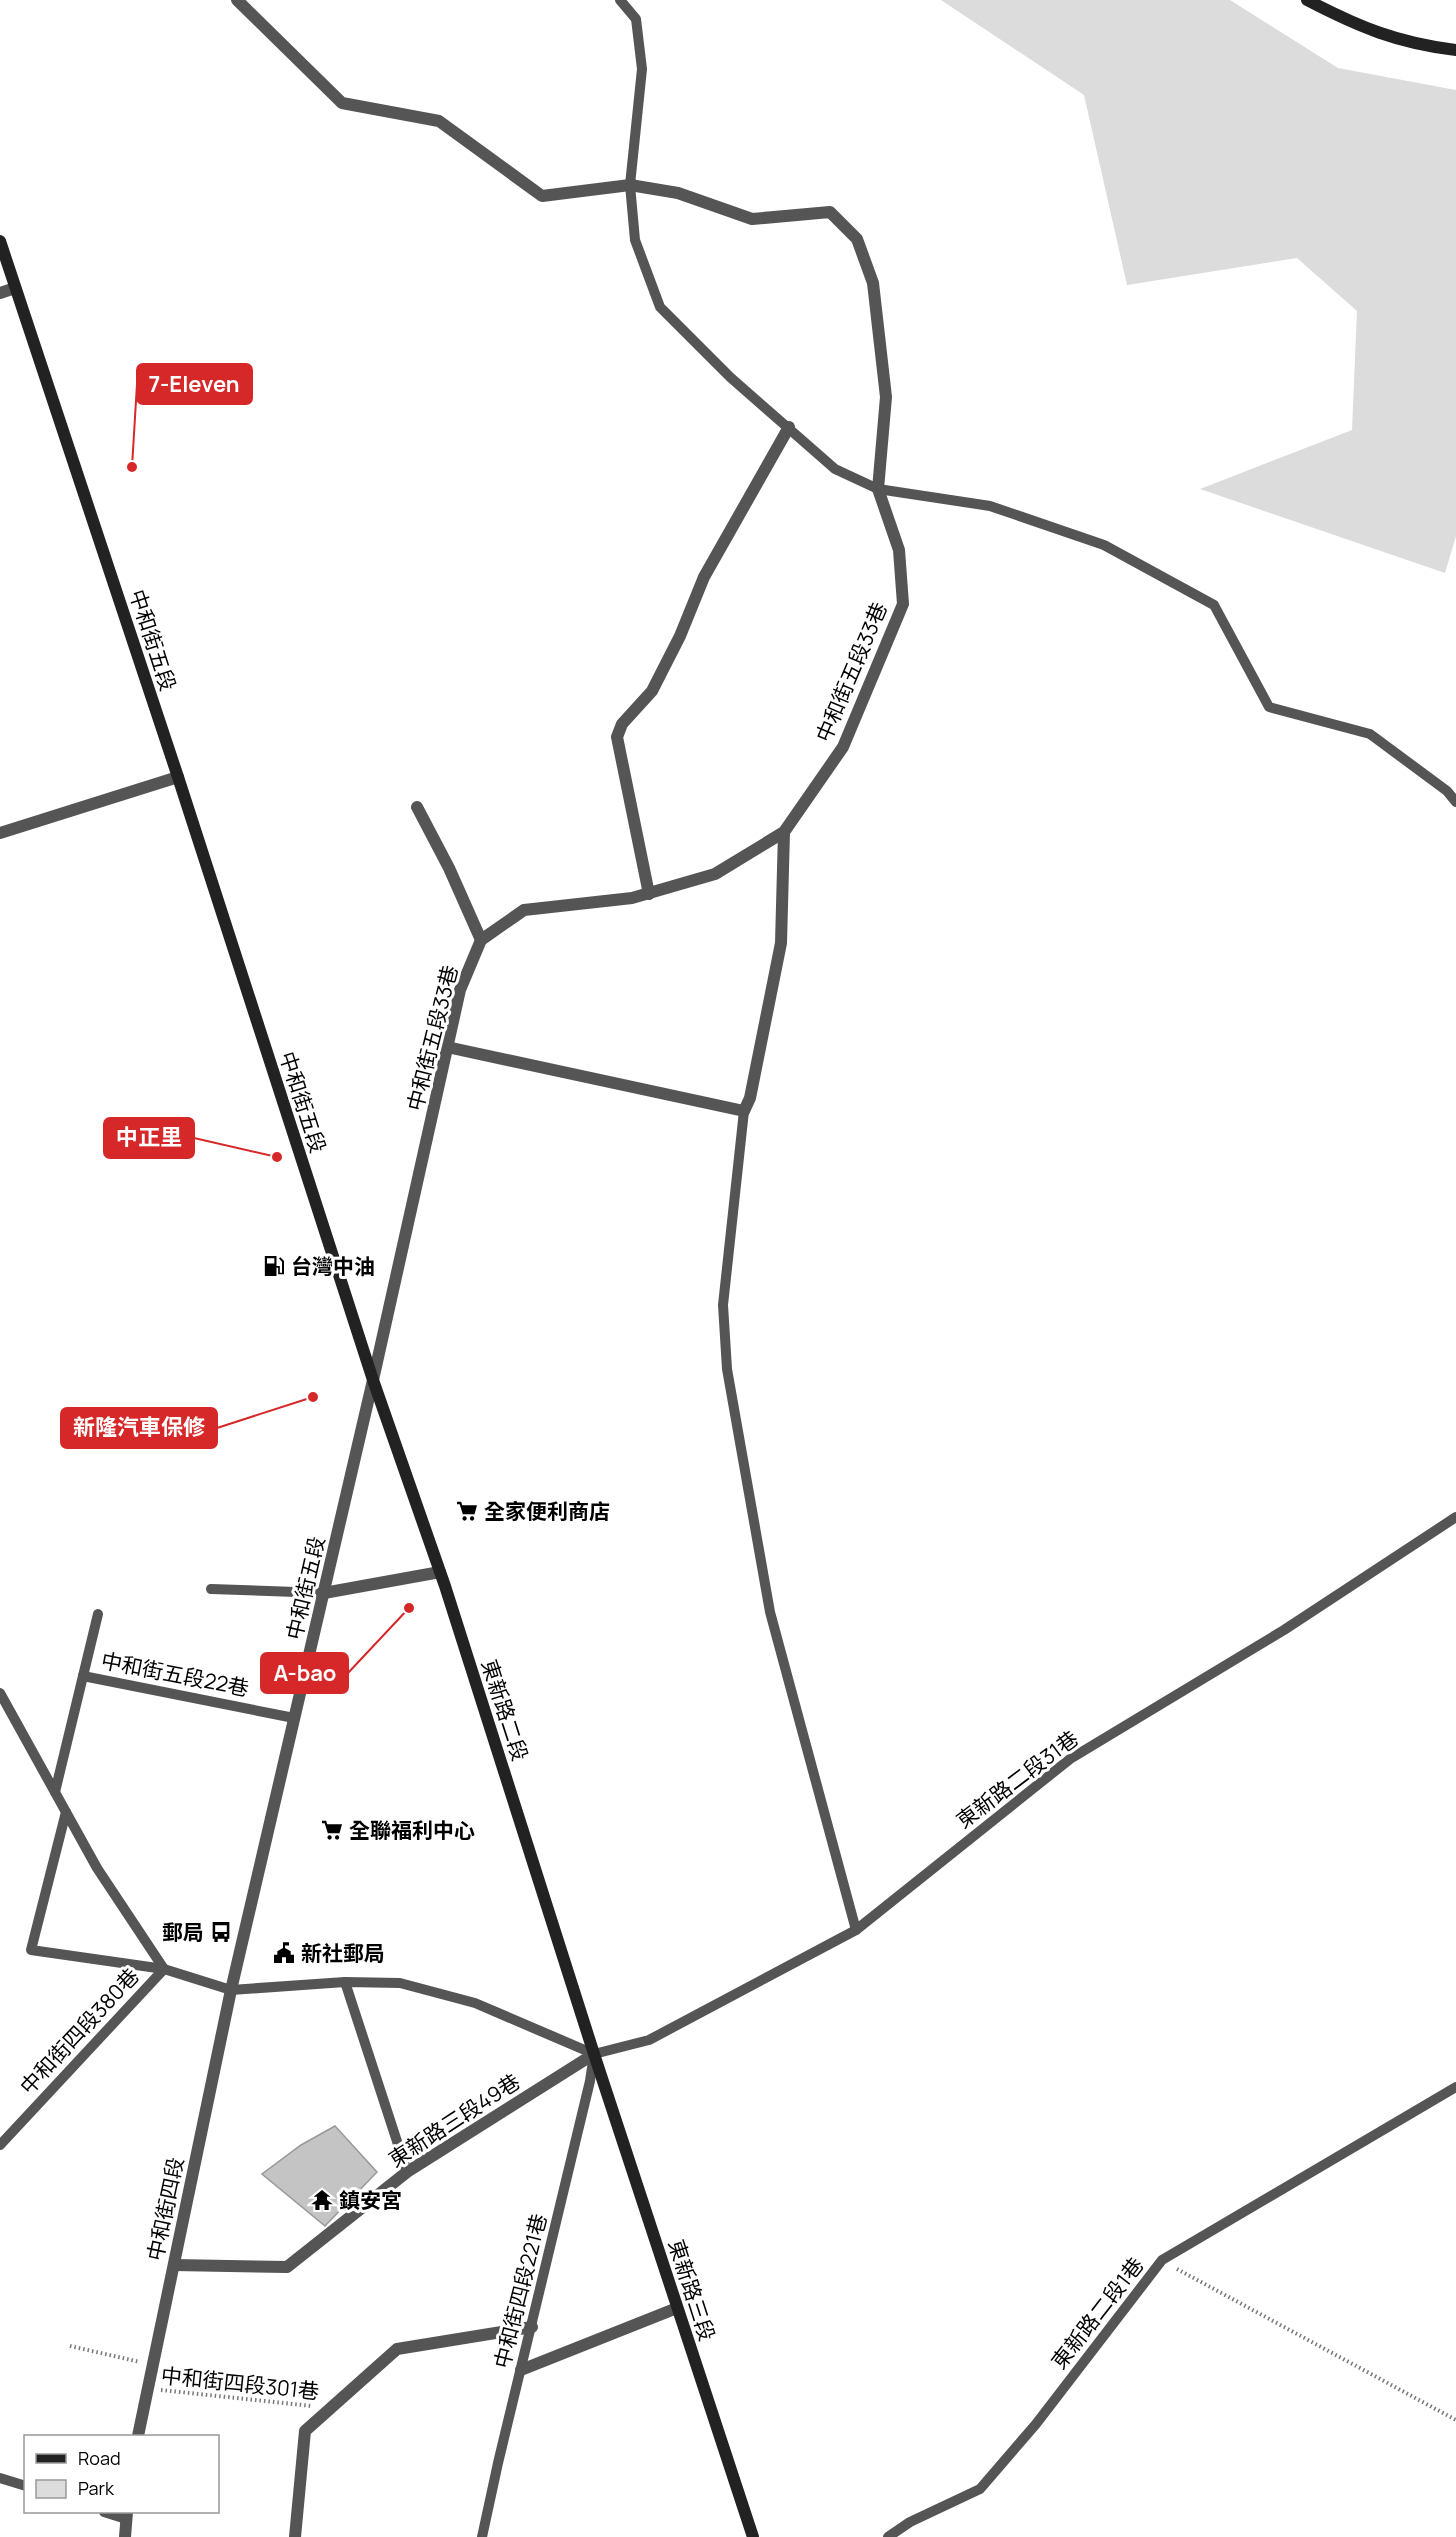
<svg xmlns="http://www.w3.org/2000/svg" width="1456" height="2537" font-family="Manrope,'Noto Sans TC',sans-serif">
<style>
.green{fill:#dcdcdc}
.building{fill:#c4c4c4;stroke:#999;stroke-width:1.5}
.lines{fill:none;stroke-linecap:round;stroke-linejoin:round}
.path{stroke:#777;stroke-width:4;stroke-dasharray:1.5 3;stroke-linecap:butt}
.service{stroke:#555;stroke-width:10}
.minor{stroke:#555;stroke-width:12}
.tertiary{stroke:#555;stroke-width:12}
.secondary{stroke:#222;stroke-width:12}
.labels{text-anchor:middle;dominant-baseline:central;stroke-width:6;stroke-linejoin:round;paint-order:stroke}
.street-label{font-size:21px;fill:#000;stroke:#fff}
.poi-label{font-size:21px;font-weight:bold;fill:#000;stroke:#fff;text-anchor:start}
.leader{fill:none;stroke:#d62828;stroke-width:2}
.callout-dot{fill:#d62828;stroke:#fff;stroke-width:2}
.callout{fill:#d62828;stroke:#d62828;stroke-width:2}
.callout-label{font-size:22px;text-anchor:middle;font-weight:bold;fill:#fff}
</style>
<rect width="100%" height="100%" fill="#fff"/>
<!-- green -->
<polygon class="green" points="941,0 1230,0 1338,68 1456,90 1456,536 1445,573 1200,489 1352,430 1357,311 1297,258 1127,285 1084,95"/>
<!-- building -->
<polygon class="building" points="335,2126 377,2172 325,2226 262,2174 301,2145"/>
<g class="lines">
<!-- path -->
<g class="path">
<polyline points="1177,2269 1456,2420"/>
<polyline points="70,2346 140,2362"/>
<polyline points="161,2390 312,2406"/>
</g>
<!-- service -->
<g class="service">
<polyline points="620,0 636,19 642,69 630,185 635,240 660,307 730,377 835,469 878,489 990,506 1104,545 1214,605 1269,707 1370,734 1447,791 1456,802"/>
<polyline points="744,1111 723,1305 727,1369 770,1612 856,1930"/>
<polyline points="211,1589 324,1593"/>
<polyline points="83,1676 294,1718"/>
<polyline points="0,1693 97,1868 164,1969"/>
<polyline points="55,1792 98,1614"/>
<polyline points="66,1812 31,1950 164,1969"/>
<polyline points="345,1982 407,2172"/>
<polyline points="594,2054 649,2040 856,1930 1070,1759 1284,1630 1456,1517"/>
<polyline points="0,2145 164,1969 231,1990 345,1982 400,1983 475,2003 594,2054"/>
<polyline points="0,2478 26,2486"/>
<polyline points="104,2512 126,2519"/>
<polyline points="482,2537 498,2463 590,2081 594,2054"/>
<polyline points="888,2537 910,2522 980,2489 1036,2424 1162,2260 1456,2087"/>
</g>
<!-- minor -->
<g class="minor">
<polyline points="237,0 342,103 439,121 542,196 630,185 678,193 752,219 830,212 857,239 873,283 886,397 878,489 899,550 903,604 843,747 784,832 715,874 632,898 524,910 481,940 460,990 373,1380"/>
<polyline points="0,293 15,288"/>
<polyline points="417,807 449,868 481,940"/>
<polyline points="0,833 178,777"/>
<polyline points="649,894 617,737 622,724 652,691 680,636 704,577 789,427"/>
<polyline points="447,1047 744,1111 750,1098 781,943 784,832"/>
<polyline points="324,1593 440,1572"/>
<polyline points="174,2265 287,2267 407,2172 594,2054"/>
<polyline points="521,2370 677,2308"/>
<polyline points="295,2537 305,2431 397,2349 532,2327"/>
</g>
<!-- tertiary -->
<g class="tertiary">
<polyline points="138,2436 231,1990 373,1380"/>
<polyline points="125,2537 127,2512"/>
</g>
<!-- secondary -->
<g class="secondary">
<path d="M1307,0C1359,27 1397,43 1456,50"/>
<polyline points="0,241 178,777 373,1380 445,1586 594,2054 753,2537"/>
</g>
</g>
<!-- icons -->
<defs>
<symbol id="fuel-bare" viewBox="-9 -9 18 18"><path d="M-5.5-6h7V0h2V4h1.3V-2.5L3-4.5l.8-.8L6-3V5H2.5V1h-1V6h-7ZM-4.2-4.7v3.2H.2V-4.7Z" fill="#000" stroke="#fff" stroke-width="2.5" paint-order="stroke"/></symbol>
<symbol id="supermarket-bare" viewBox="-9 -9 18 18"><path d="M-6-5.5h2.5l.6 2H6L4.5 2H-2.5L-4.4-4H-6ZM-1.5 3.2a1.3 1.3 0 1 0 .1 0ZM3 3.2a1.3 1.3 0 1 0 .1 0Z" fill="#000" stroke="#fff" stroke-width="2.5" paint-order="stroke"/></symbol>
<symbol id="bus-bare" viewBox="-9 -9 18 18"><path d="M-5-6H5V4H4V6H2V4H-2V6H-4V4H-5ZM-3.5-4V0h7V-4ZM-3.5 1.2v1.5H-2V1.2ZM2 1.2v1.5H3.5V1.2Z" fill="#000" stroke="#fff" stroke-width="2.5" paint-order="stroke"/></symbol>
<symbol id="civic-bare" viewBox="-9 -9 18 18"><path d="M-.6-6.5H3V-4.5H.6V-3L4-1V1h2V6H-6V1h2V-1L-.6-3ZM-1.2 2.5V6h2.4V2.5Z" fill="#000" stroke="#fff" stroke-width="2.5" paint-order="stroke"/></symbol>
<symbol id="temple-bare" viewBox="-9 -9 18 18"><path d="M0-6L5-2H3V0L6.5 2.5H4V6H1.5V3h-3V6H-4V2.5H-6.5L-3 0V-2H-5Z" fill="#000" stroke="#fff" stroke-width="2.5" paint-order="stroke"/></symbol>
</defs>
<g fill-rule="evenodd">
<use href="#fuel-bare" x="259" y="1251" width="30" height="30"/>
<use href="#supermarket-bare" x="452" y="1496" width="30" height="30"/>
<use href="#supermarket-bare" x="317" y="1815" width="30" height="30"/>
<use href="#bus-bare" x="206" y="1917" width="30" height="30"/>
<use href="#civic-bare" x="269" y="1938" width="30" height="30"/>
<use href="#temple-bare" x="307" y="2185" width="30" height="30"/>
</g>
<g class="labels">
<!-- street labels -->
<g class="street-label">
<text transform="translate(153 640) rotate(72)">中和街五段</text>
<text transform="translate(851 672) rotate(-67)">中和街五段33巷</text>
<text transform="translate(432 1038) rotate(-76)">中和街五段33巷</text>
<text transform="translate(303 1102) rotate(72)">中和街五段</text>
<text transform="translate(305 1588) rotate(-77)">中和街五段</text>
<text transform="translate(175 1674) rotate(11)">中和街五段22巷</text>
<text transform="translate(505 1710) rotate(72)">東新路二段</text>
<text transform="translate(1017 1779) rotate(-37)">東新路二段31巷</text>
<text transform="translate(79 2031) rotate(-47)">中和街四段380巷</text>
<text transform="translate(454 2120) rotate(-33)">東新路三段49巷</text>
<text transform="translate(165 2209) rotate(-78)">中和街四段</text>
<text transform="translate(692 2290) rotate(72)">東新路三段</text>
<text transform="translate(520 2291) rotate(-76)">中和街四段221巷</text>
<text transform="translate(1097 2313) rotate(-52)">東新路二段1巷</text>
<text transform="translate(240 2383) rotate(6)">中和街四段301巷</text>
</g>
<!-- poi labels -->
<g class="poi-label">
<text x="291" y="1266">台灣中油</text>
<text x="484" y="1511">全家便利商店</text>
<text x="349" y="1830">全聯福利中心</text>
<text x="204" y="1932" text-anchor="end">郵局</text>
<text x="301" y="1953">新社郵局</text>
<text x="339" y="2200">鎮安宮</text>
</g>
</g>
<!-- callouts -->
<path class="leader" d="M132 467L137 384M277 1157L194 1138M313 1397L217 1428M409 1608L348 1673"/>
<g class="callout-dot">
<circle cx="132" cy="467" r="6"/>
<circle cx="277" cy="1157" r="6"/>
<circle cx="313" cy="1397" r="6"/>
<circle cx="409" cy="1608" r="6"/>
</g>
<g class="callout">
<rect x="137" y="364" width="115" height="40" rx="6"/>
<rect x="104" y="1118" width="90" height="40" rx="6"/>
<rect x="61" y="1408" width="156" height="40" rx="6"/>
<rect x="261" y="1653" width="87" height="40" rx="6"/>
</g>
<g class="callout-label">
<text x="194" y="392">7-Eleven</text>
<text x="149" y="1145">中正里</text>
<text x="139" y="1435">新隆汽車保修</text>
<text x="305" y="1681">A-bao</text>
</g>
<!-- legend -->
<rect x="24" y="2435" width="195" height="78" fill="#ffffff" stroke="#999999" stroke-width="1.5"/>
<rect x="36" y="2454" width="30" height="9" fill="#222222" stroke="#999999" stroke-width="1.5"/>
<text x="78" y="2465" font-size="18" fill="#000000">Road</text>
<rect x="36" y="2480" width="30" height="18" fill="#dcdcdc" stroke="#999999" stroke-width="1.5"/>
<text x="78" y="2495" font-size="18" fill="#000000">Park</text>
</svg>
